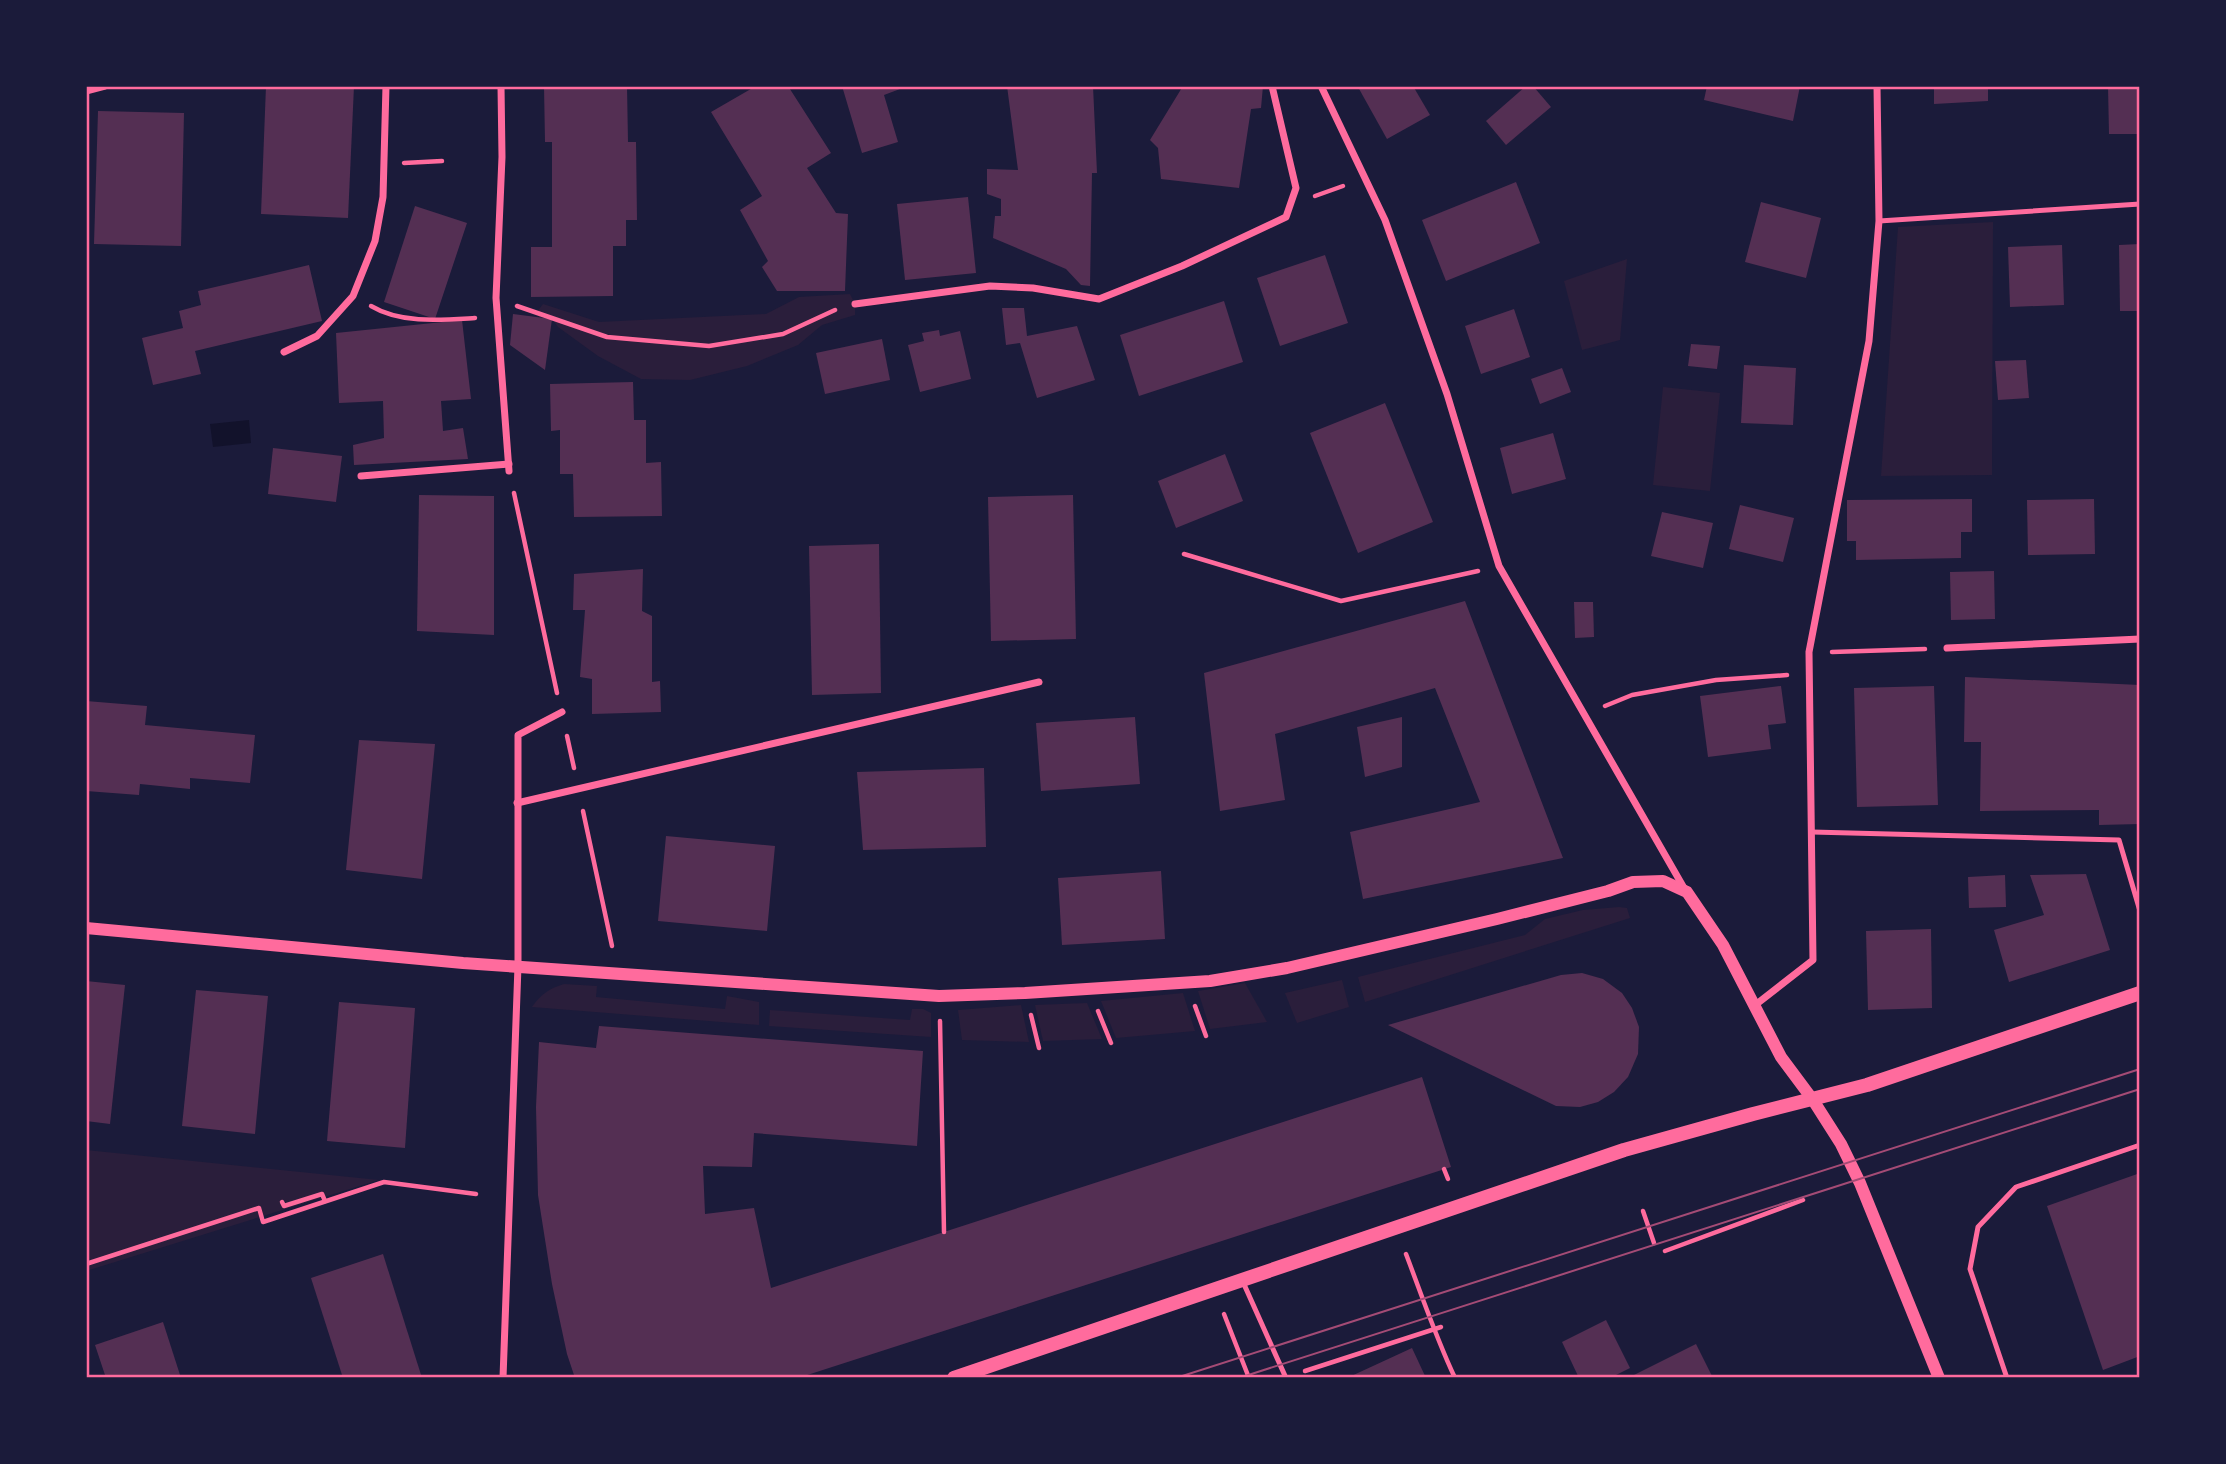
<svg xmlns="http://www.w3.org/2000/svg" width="2226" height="1464" font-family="'Archivo Narrow',sans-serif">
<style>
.green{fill:#2a1e3b}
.water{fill:#12122b}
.building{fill:#542f53}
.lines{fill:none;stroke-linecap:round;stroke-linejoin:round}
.path{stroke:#ff6b9d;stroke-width:4.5}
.service{stroke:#ff6b9d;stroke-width:5}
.minor{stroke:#ff6b9d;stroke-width:7}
.tertiary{stroke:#ff6b9d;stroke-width:12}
.secondary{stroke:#ff6b9d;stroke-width:14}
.tram{stroke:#a44b75;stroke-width:2}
.neatline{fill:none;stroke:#ff6b9d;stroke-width:2.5}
</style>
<rect width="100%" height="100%" fill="#1b1b3a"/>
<!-- green -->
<g class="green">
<polygon points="1993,222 1992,475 1881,476 1898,227"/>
<polygon points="1627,259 1620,340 1582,350 1564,281"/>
<polygon points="850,294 855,304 855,315 822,325 798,345 747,366 690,380 641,379 598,356 558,327 552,319 539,317 537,312 543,304 599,322 766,314 799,297"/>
<polygon points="1663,387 1720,393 1710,491 1653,485"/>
<polygon points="1619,907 1627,908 1630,918 1365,1002 1358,977 1525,935 1545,919 1583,910"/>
<polygon points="1342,980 1349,1007 1297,1023 1285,993"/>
<polygon points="1245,983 1267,1022 1210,1029 1198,991"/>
<path d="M564,984L597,986L596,997L725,1009L727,996L759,1002V1025L532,1007C540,995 550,988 564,984Z"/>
<polygon points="1183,993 1195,1031 1116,1038 1101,1001"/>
<polygon points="1087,1003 1102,1039 1043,1041 1035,1005"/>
<polygon points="1021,1005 1029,1042 962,1040 958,1010"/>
<polygon points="912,1009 923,1009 931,1013 931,1037 769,1026 770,1010 910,1020"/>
<polygon points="86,1150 379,1180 86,1271"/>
</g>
<!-- water -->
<polygon class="water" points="249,420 251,443 213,447 210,424"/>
<!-- building -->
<g class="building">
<polygon points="266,86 354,86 348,218 261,214"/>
<polygon points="544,86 627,86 628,142 636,142 637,220 626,220 626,246 613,246 613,296 531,297 531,247 552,247 552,142 545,142"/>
<polygon points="756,86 788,86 831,153 807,168 836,213 848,214 845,291 777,291 762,267 768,261 740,210 762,196 711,112"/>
<polygon points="842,86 908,86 884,95 898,142 862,153"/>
<polygon points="1007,86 1093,86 1097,173 1092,173 1090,286 1081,285 1066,269 993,238 995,216 1001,216 1001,199 987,194 987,169 1018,170"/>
<polygon points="1183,86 1263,86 1261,108 1251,109 1239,188 1161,179 1158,148 1150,140"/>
<polygon points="1361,86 1413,86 1430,115 1387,139 1358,87"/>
<polygon points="1526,86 1533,86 1551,107 1506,145 1486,121"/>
<polygon points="1707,86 1800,86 1793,121 1704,100"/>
<polygon points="1934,86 1988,86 1988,101 1934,104"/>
<polygon points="2108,86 2140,86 2140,134 2109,134"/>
<polygon points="98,111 184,113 181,246 94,244"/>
<polygon points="1516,182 1540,243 1446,281 1422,220"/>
<polygon points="968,197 976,273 905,280 897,204"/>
<polygon points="1761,202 1821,218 1806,278 1745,262"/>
<polygon points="415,206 467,223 435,319 384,302"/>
<polygon points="2140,244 2140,311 2120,311 2119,245"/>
<polygon points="2062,245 2064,305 2010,307 2008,247"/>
<polygon points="1325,255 1348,323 1280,346 1257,278"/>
<polygon points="309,265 322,321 195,351 201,374 153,385 142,338 183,328 179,311 201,305 198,291"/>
<polygon points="1224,301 1243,362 1139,396 1120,335"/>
<polygon points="1002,308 1024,308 1027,336 1077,326 1095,380 1037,398 1020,343 1006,345"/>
<polygon points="1514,309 1530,357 1481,374 1465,326"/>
<polygon points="513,314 552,319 545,370 510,345"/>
<polygon points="462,320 471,399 441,401 443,431 463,428 468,459 354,465 353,445 384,438 383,401 339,403 336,333"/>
<polygon points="939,330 940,336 960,331 971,379 920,392 908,345 924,341 922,333"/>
<polygon points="882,339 890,380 825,394 816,353"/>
<polygon points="1691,344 1720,346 1717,369 1688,366"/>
<polygon points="2026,360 2029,398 1998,400 1995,361"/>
<polygon points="1744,365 1796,368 1793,425 1741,423"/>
<polygon points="1562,368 1571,392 1540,404 1531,379"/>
<polygon points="633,382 634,420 646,420 646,463 661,462 662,516 574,517 573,474 560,474 560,430 551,431 550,384"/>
<polygon points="1385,403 1433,522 1358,553 1310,433"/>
<polygon points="1553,433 1566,479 1512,494 1500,448"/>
<polygon points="273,448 342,456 336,502 268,494"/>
<polygon points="1225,454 1243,501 1176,528 1158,481"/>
<polygon points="419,495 494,496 494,635 417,631"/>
<polygon points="1073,495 1076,639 991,641 988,497"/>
<polygon points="1972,499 1972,532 1961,532 1961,558 1856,560 1856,541 1847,541 1847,500"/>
<polygon points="2094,499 2095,554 2028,555 2027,500"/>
<polygon points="1740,505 1794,518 1783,562 1729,549"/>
<polygon points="1662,512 1713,523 1703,568 1651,556"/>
<polygon points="879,544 881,693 812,695 809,546"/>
<polygon points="643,569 642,611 652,616 652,682 660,681 661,712 592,714 592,679 580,677 585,610 573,610 574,574"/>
<polygon points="1994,571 1995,619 1951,620 1950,572"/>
<polygon points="1465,601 1563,858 1363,899 1350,832 1480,802 1435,688 1275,734 1285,800 1220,811 1204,673"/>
<polygon points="1574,602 1593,602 1594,637 1575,638"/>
<polygon points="1965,677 2140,685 2140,824 2099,825 2099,810 1980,811 1981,742 1964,742"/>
<polygon points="1781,686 1786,723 1768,725 1771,749 1708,757 1700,696"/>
<polygon points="1934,686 1938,805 1857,807 1854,688"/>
<polygon points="86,701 147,706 145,725 255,735 250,783 190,778 190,789 140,784 139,795 86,791"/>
<polygon points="1135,717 1140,784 1041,791 1036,723"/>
<polygon points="1402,717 1402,767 1365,777 1357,727"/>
<polygon points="359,740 435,744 422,879 346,870"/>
<polygon points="984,768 986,847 863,850 857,772"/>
<polygon points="666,836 775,846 767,931 658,921"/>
<polygon points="1161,871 1165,939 1062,945 1058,878"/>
<polygon points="2086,874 2110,950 2009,982 1994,930 2044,915 2030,875"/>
<polygon points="2005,875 2006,907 1969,908 1968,877"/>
<polygon points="1931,929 1932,1008 1868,1010 1866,931"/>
<polygon points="1582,973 1603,979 1622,993 1632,1008 1639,1027 1638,1054 1628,1077 1614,1092 1598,1102 1580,1107 1556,1106 1388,1025 1561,975"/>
<polygon points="86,981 125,985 110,1124 86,1121"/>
<polygon points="196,990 268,996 255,1134 182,1126"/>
<polygon points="339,1002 415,1008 405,1148 327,1141"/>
<polygon points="599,1026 923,1051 917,1146 754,1133 752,1167 703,1166 705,1214 754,1208 771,1288 1422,1077 1451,1167 798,1378 575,1378 567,1354 552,1284 538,1195 536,1107 539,1042 596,1048"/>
<polygon points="2140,1173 2140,1356 2103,1370 2047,1206"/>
<polygon points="383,1254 422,1378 343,1378 311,1278"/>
<polygon points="1606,1320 1630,1368 1610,1378 1579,1378 1562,1342"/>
<polygon points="163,1322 181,1378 106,1378 95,1345"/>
<polygon points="1696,1344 1713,1378 1628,1378"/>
<polygon points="1412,1348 1426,1378 1347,1378"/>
</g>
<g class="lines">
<!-- path -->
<g class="path">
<polyline points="404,163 442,161"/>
<polyline points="1315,196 1343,186"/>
<path d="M371,306C401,324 442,320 475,318"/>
<polyline points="517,306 607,337 709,346 783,334 835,310"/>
<polyline points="514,493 557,693"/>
<polyline points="1184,554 1341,601 1478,571"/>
<polyline points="1832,652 1925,649"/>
<polyline points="1605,706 1632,695 1716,680 1787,675"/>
<polyline points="567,736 574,768"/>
<polyline points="583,811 612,946"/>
<polyline points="1195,1006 1206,1036"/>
<polyline points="1098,1011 1111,1043"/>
<polyline points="1031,1015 1039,1048"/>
<polyline points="940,1021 944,1232"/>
<polyline points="1444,1169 1448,1179"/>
<polyline points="282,1202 284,1206 322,1194 325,1201"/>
<polyline points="1643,1211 1654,1243"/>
<polyline points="1665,1251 1803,1200"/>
<path d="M1406,1254C1422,1296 1436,1338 1455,1378"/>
<polyline points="86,1264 259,1208 263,1222 384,1182 476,1194"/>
<polyline points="1224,1314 1249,1378"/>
<polyline points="1305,1371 1441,1327"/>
</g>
<!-- service -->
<g class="service">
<polyline points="1879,221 2140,204"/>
<polyline points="1812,832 2119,840 2140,911"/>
<polyline points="1243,1282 1286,1378"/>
<polyline points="2007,1378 1970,1269 1978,1227 2016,1187 2140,1145"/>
</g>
<!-- minor -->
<g class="minor">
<polyline points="501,86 502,157 496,298 509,471"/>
<polyline points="1321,86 1385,220 1447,394 1499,566 1684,888"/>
<polyline points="86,91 105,86"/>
<polyline points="855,304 990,286 1033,288 1099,299 1182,266 1286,217 1296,188 1272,86"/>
<polyline points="284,352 317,336 353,296 375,241 383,197 386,86"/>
<polyline points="361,476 509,464"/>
<polyline points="1947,648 2140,639"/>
<polyline points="517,803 1039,682"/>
<polyline points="1754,1006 1813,960 1809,652 1869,341 1879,221 1877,86"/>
<polyline points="503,1378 518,966 518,735 562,712"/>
</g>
<!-- tertiary -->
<polyline class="tertiary" points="86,928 463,963 939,996 1025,993 1210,981 1287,968 1497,919 1608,891 1633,882 1663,881 1687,892 1723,945 1781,1057 1813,1100 1841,1144 1860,1183 1939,1378"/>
<!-- secondary -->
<polyline class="secondary" points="954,1378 1624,1150 1753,1114 1867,1085 2140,993"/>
<!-- tram -->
<g class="tram">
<polyline points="1176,1378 2140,1069"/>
<polyline points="1239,1378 2140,1089"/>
</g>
</g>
<!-- border -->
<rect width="2226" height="1464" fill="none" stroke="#1b1b3a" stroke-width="175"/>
<rect x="88" y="88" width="2050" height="1288" class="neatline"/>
</svg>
